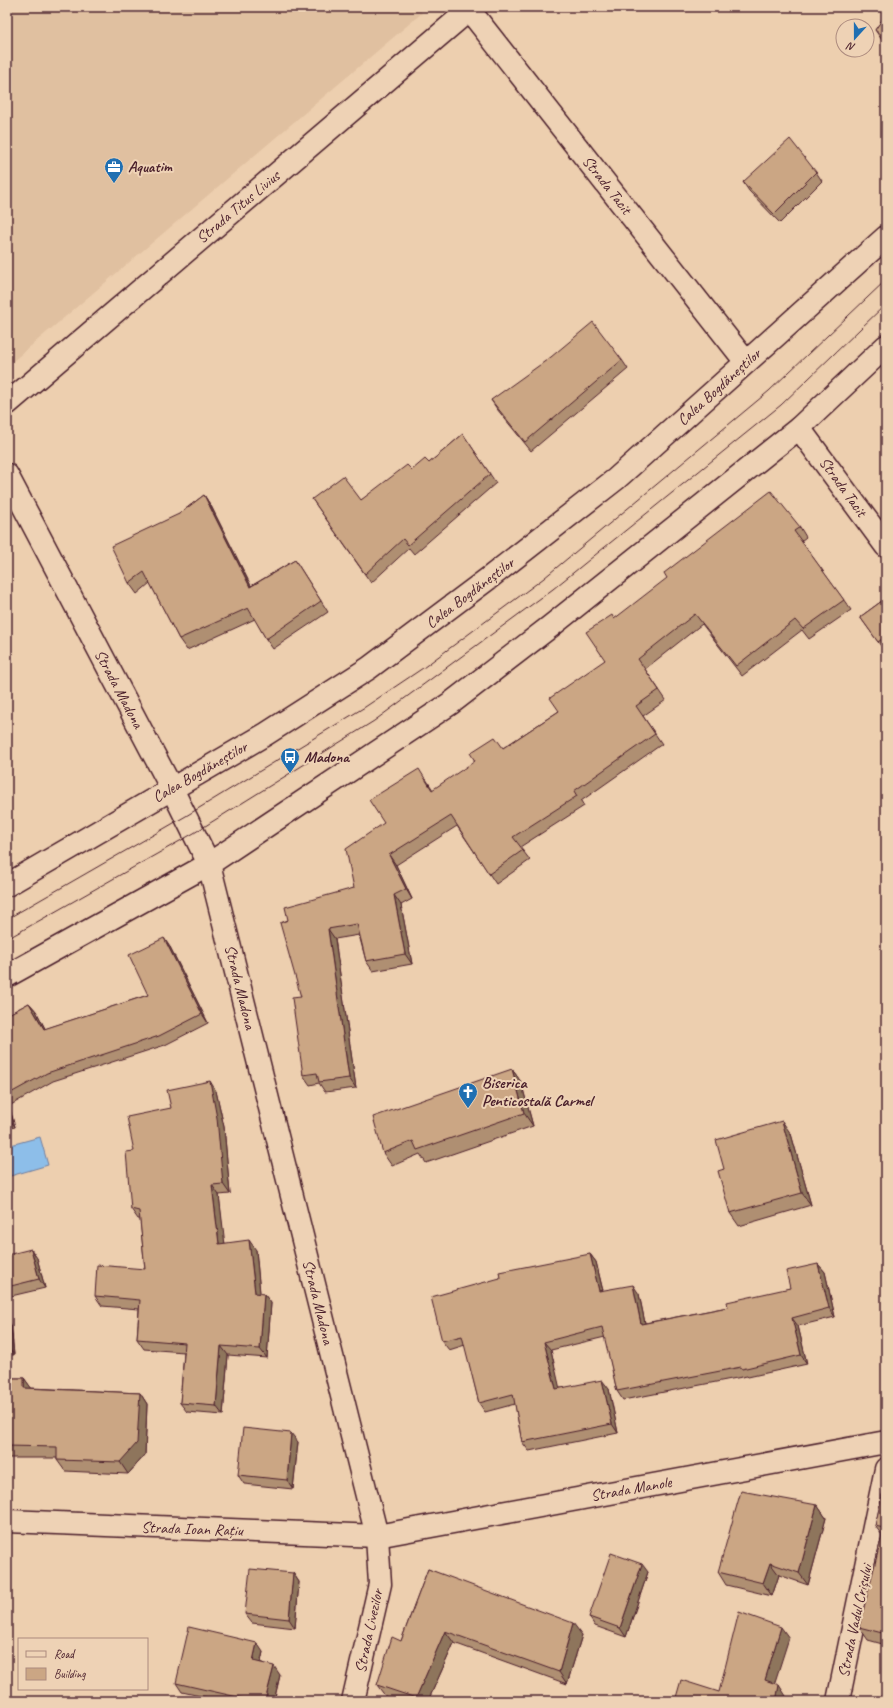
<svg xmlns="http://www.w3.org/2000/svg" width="893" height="1708" font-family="Caveat,sans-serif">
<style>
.built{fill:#e0c0a0}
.water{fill:#8dbee9;stroke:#727e9d}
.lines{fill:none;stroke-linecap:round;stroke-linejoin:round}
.street-casing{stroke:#4a1f2b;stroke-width:25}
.secondary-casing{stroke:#4a1f2b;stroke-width:25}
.street{stroke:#eed2b5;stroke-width:22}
.secondary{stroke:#eed2b5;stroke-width:22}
.tram{stroke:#4a1f2b;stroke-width:1}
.wall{fill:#af8f72;stroke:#4a1f2b}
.shaded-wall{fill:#8e745c;stroke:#4a1f2b}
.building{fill:#cba684;stroke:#4a1f2b}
.labels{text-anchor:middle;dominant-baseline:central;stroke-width:4;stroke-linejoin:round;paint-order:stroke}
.poi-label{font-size:16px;font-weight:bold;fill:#4a1f2b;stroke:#eed2b5;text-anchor:start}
.street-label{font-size:16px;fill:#4a1f2b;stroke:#eed2b5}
</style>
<rect width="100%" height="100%" fill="#edcfaf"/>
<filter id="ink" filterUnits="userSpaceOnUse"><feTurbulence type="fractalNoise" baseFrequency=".025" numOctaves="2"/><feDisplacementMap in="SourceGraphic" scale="8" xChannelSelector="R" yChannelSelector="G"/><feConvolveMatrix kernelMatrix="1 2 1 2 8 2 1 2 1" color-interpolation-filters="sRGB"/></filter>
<g filter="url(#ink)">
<!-- built -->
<polygon class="built" points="7,7 417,7 422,13 12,362 7,355"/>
<!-- water -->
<polygon class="water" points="40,1137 48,1165 7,1177 7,1146"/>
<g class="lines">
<defs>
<g id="street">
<polyline points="467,7 746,362"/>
<polyline points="7,404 469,10"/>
<polyline points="799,428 886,546"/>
<polyline points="7,475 172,789 209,864 377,1536 380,1584 353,1701"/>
<polyline points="7,1521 377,1536 886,1442"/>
<polyline points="838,1701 886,1469"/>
</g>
<g id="secondary">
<polyline points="7,885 266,734 369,668 489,578 616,479 886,237"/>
<polyline points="7,976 209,864 451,703 551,626 799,428 886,346"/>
</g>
</defs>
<!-- street casing -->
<use href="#street" class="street-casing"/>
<!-- secondary casing -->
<use href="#secondary" class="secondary-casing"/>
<!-- street -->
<use href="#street" class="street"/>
<!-- secondary -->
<use href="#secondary" class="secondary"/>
<!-- tram -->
<g class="tram">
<polyline points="7,919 186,816 365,707 423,668 544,578 769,391 886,280"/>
<polyline points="7,939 194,833 374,721 553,589 781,405 886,304"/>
</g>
</g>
<!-- wall -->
<g class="wall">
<polygon points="7,7 13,7 7,12"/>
<polygon points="886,14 886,44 884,43 875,30"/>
<polygon points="816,172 822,181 780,223 749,191 743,182"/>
<polygon points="622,360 628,369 531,451 497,409 491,400"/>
<polygon points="463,434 496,483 414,554 409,548 371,583 312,499 361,500 412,470 429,463"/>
<polygon points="204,495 211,506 251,586 295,560 328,612 273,649 266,639 255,619 187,650 179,639 150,583 137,594 129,583 179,514"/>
<polygon points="800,527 806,537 801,541 851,610 809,639 802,630 742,676 702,624 645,669 666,700 643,716 662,744 581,801 584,806 520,847 530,860 496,884 457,826 396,865 412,899 401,905 412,964 373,971 366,961 359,935 335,939 356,1088 325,1092 319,1083 310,1085 303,1075 301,997 288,920 354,888 384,823 426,779 433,790 503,748 559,711 605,660 614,619"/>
<polygon points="886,598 886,643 881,646 860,617"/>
<polygon points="170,947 208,1023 165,1045 53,1081 9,1106 15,1127 7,1129 7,1015 29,1003 36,1011 45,1029 148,995"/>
<polygon points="512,1069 521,1082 533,1126 426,1163 420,1154 392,1166 383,1153"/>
<polygon points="216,1091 224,1127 230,1194 219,1195 224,1243 256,1250 260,1294 264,1294 271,1303 267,1358 228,1355 223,1415 187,1412 180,1403 184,1352 144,1349 137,1339 139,1309 102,1306 95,1296 145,1269 140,1219 138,1219 131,1209 134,1151 171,1108"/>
<polygon points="791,1134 811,1205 739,1226 730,1213 724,1169"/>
<polygon points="590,1254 596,1262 603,1291 639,1294 645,1323 728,1307 790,1288 818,1264 825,1272 835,1317 798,1326 807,1364 748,1377 747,1376 623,1400 617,1391 605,1337 551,1350 559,1388 609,1389 618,1433 529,1451 522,1442 515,1404 485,1412 479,1403 465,1345 449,1350 442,1341"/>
<polygon points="7,1255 37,1258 45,1288 7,1297"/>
<polygon points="7,1320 11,1325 14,1355 7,1355"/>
<polygon points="7,1378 24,1378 31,1388 140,1393 147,1404 145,1455 128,1474 65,1471 57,1460 57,1458 7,1458"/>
<polygon points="298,1442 293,1489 244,1484 238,1475"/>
<polygon points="886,1479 886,1645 868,1640 859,1627 882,1535 875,1526"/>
<polygon points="817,1505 826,1518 808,1585 779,1575 772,1596 726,1585 718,1572"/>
<polygon points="428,1569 582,1635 567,1684 454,1643 428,1701 399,1701 386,1697 377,1685 401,1641"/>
<polygon points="648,1572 626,1637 595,1626 589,1617"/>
<polygon points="293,1573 299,1582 295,1628 252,1623 245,1614"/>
<polygon points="263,1652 261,1662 280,1675 274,1701 223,1701 182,1692 176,1683"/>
</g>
<!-- shaded-wall -->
<g class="shaded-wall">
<polygon points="204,495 211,506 257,598 250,587"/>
<polygon points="389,855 396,865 412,899 406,889"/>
<polygon points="394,895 401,905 412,964 405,954"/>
<polygon points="328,929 335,939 356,1088 349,1078"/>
<polygon points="164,938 170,947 208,1023 202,1014"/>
<polygon points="29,1003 36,1011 50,1038 44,1029"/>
<polygon points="512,1069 521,1082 533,1126 524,1113"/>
<polygon points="210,1081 216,1091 224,1127 230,1194 223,1184"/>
<polygon points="7,1104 9,1106 15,1127 9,1118 7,1112"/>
<polygon points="782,1121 791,1134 811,1205 802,1193"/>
<polygon points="212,1185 219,1195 226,1253 219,1244"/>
<polygon points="249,1240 256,1250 261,1303 255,1293"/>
<polygon points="31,1249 37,1258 45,1288 39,1279"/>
<polygon points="590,1254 596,1262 605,1300 599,1291"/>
<polygon points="818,1264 825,1272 835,1317 829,1308"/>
<polygon points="633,1285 639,1294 647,1333 641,1324"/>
<polygon points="264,1294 271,1303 267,1358 260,1349"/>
<polygon points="792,1318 798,1326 807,1364 801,1355"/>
<polygon points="7,1320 11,1325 14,1355 7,1346"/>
<polygon points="544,1342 551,1350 562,1398 556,1389"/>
<polygon points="221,1346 228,1355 223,1415 216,1406"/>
<polygon points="24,1378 32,1389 24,1388"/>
<polygon points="602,1380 609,1389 618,1433 612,1424"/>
<polygon points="140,1393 147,1404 145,1455 128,1474 120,1462"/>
<polygon points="291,1433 298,1442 293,1489 287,1480"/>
<polygon points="817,1505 826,1518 808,1585 799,1573"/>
<polygon points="770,1563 779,1575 772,1596 763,1583"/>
<polygon points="642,1564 648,1572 626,1637 620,1628"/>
<polygon points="293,1573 299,1582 295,1628 289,1619"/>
<polygon points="573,1623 582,1635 567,1684 559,1672"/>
<polygon points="781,1627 789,1638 772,1691 765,1680"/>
<polygon points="445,1631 454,1643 428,1701 419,1701 416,1698"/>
<polygon points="257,1643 263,1652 259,1669 253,1661"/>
<polygon points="274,1666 280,1675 274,1701 265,1701"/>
<polygon points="779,1685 786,1696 785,1701 776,1701"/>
</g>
<!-- building -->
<g class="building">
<polygon points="886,14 886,39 875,30"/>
<polygon points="790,139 816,172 774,214 743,182"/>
<polygon points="593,322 622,360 525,442 491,400 551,357"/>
<polygon points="463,434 490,474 408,545 403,539 365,574 312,499 343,476 361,500 407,465 412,470 425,459 429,463"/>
<polygon points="771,491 800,527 794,531 844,600 803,629 795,620 736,666 695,614 638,659 659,690 636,706 655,734 574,791 577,796 513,837 523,850 489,874 451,816 389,855 406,889 394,895 405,954 366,961 357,924 328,929 349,1078 319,1082 317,1073 303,1075 292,998 301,997 280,923 288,920 285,907 354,888 346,849 384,823 369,800 419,769 432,790 475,761 470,753 495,737 503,748 559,711 550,698 605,660 586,632 612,615 614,619 667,578 664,573"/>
<polygon points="204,495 250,587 295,560 321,601 266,639 248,608 179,639 144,572 129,583 111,546 179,514"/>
<polygon points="886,598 886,636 878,642 860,617"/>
<polygon points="164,938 202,1014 159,1036 47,1073 7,1095 7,1015 29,1003 44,1029 148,995 129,955"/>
<polygon points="512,1069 524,1113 417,1150 413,1141 383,1153 373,1117"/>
<polygon points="210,1081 217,1118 223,1184 212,1185 219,1244 249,1240 255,1293 264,1294 260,1349 221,1346 216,1406 180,1403 185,1343 137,1339 140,1300 95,1296 97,1265 145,1269 139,1211 131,1209 126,1152 134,1151 127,1117 171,1108 167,1090"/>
<polygon points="7,1112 9,1118 7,1118"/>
<polygon points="782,1121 802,1193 730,1213 718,1171 724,1169 716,1140"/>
<polygon points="31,1249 39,1279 7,1287 7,1255"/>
<polygon points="590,1254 599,1291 633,1285 641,1324 728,1307 727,1302 790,1288 786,1271 818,1264 829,1308 792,1318 801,1355 742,1369 741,1367 617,1391 602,1327 544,1342 556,1389 602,1380 612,1424 522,1442 513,1394 479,1403 462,1336 442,1341 431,1297 500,1278 499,1272"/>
<polygon points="7,1378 24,1378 24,1388 140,1393 137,1443 120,1462 57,1460 57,1447 7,1446"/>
<polygon points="243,1428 291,1433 287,1480 238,1475"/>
<polygon points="886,1479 886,1634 859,1627 884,1528 875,1526 885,1482"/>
<polygon points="741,1491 817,1505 799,1573 770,1563 763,1583 718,1572"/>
<polygon points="611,1553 642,1564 620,1628 589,1617"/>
<polygon points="250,1569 293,1573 289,1619 245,1614"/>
<polygon points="428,1569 573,1623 559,1672 445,1631 416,1698 377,1685 392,1637 401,1641"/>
<polygon points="739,1612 781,1627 765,1680 779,1685 776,1701 675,1701 681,1680 719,1692"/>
<polygon points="189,1627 257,1643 253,1661 274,1666 265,1701 255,1701 176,1683"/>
</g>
</g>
<!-- icons -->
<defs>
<symbol id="office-pin" viewBox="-11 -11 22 30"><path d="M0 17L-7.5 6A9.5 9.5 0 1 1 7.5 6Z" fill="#1f6fb2" stroke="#eed2b5"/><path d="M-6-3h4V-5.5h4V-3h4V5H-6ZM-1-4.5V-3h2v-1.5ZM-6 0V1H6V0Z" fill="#fff"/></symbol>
<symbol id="bus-pin" viewBox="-11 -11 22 30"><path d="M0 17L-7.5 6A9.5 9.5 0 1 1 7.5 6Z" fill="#1f6fb2" stroke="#eed2b5"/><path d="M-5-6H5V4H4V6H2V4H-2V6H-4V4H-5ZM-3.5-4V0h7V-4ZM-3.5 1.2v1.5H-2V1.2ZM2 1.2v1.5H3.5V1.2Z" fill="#fff"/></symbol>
<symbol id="church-pin" viewBox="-11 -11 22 30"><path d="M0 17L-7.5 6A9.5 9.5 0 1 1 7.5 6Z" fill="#1f6fb2" stroke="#eed2b5"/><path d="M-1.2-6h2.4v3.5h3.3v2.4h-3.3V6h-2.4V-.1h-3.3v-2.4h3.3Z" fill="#fff"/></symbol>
</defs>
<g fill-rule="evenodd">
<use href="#office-pin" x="103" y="156" width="22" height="30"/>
<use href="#bus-pin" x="279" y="746" width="22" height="30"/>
<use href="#church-pin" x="457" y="1081" width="22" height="30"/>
</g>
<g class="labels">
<!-- poi labels -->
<g class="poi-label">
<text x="128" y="167">Aquatim</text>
<text x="304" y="757">Madona</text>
<text x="482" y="1083">Biserica<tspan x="482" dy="18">Penticostală Carmel</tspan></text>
</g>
<!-- street labels -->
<g class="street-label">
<text transform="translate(607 185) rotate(52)">Strada Tacit</text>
<text transform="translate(238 207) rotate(-40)">Strada Titus Livius</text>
<text transform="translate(719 387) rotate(-42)">Calea Bogdăneștilor</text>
<text transform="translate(843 487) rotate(54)">Strada Tacit</text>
<text transform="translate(470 593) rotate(-37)">Calea Bogdăneștilor</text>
<text transform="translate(119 689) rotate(62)">Strada Madona</text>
<text transform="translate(200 772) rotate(-30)">Calea Bogdăneștilor</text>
<text transform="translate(240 987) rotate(76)">Strada Madona</text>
<text transform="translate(318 1302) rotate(76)">Strada Madona</text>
<text transform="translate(631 1489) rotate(-10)">Strada Manole</text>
<text transform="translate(192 1529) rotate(2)">Strada Ioan Rațiu</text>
<text transform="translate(855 1621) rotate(-78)">Strada Vadul Crișului</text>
<text transform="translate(369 1631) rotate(-78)">Strada Livezilor</text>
</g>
</g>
<!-- margin -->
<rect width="893" height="1708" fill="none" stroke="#eed2b5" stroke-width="24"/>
<rect x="12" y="12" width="869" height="1684" fill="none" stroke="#4a1f2b" stroke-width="1.5" filter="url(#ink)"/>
<!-- legend -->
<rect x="18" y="1638" width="130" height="52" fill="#eed2b5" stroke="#ac8a7e"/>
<rect x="26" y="1651" width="20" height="6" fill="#eed2b5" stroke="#ac8a7e"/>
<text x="54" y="1658" font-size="12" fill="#4a1f2b">Road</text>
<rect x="26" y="1668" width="20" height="12" fill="#cba684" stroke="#ac8a7e"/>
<text x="54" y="1678" font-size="12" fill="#4a1f2b">Building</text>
<!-- north arrow -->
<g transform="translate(855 38) rotate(201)"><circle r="19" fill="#eed2b5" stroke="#ac8a7e"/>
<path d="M0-3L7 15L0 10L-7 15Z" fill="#1f6fb2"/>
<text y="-6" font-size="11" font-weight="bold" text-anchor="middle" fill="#4a1f2b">N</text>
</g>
</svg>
